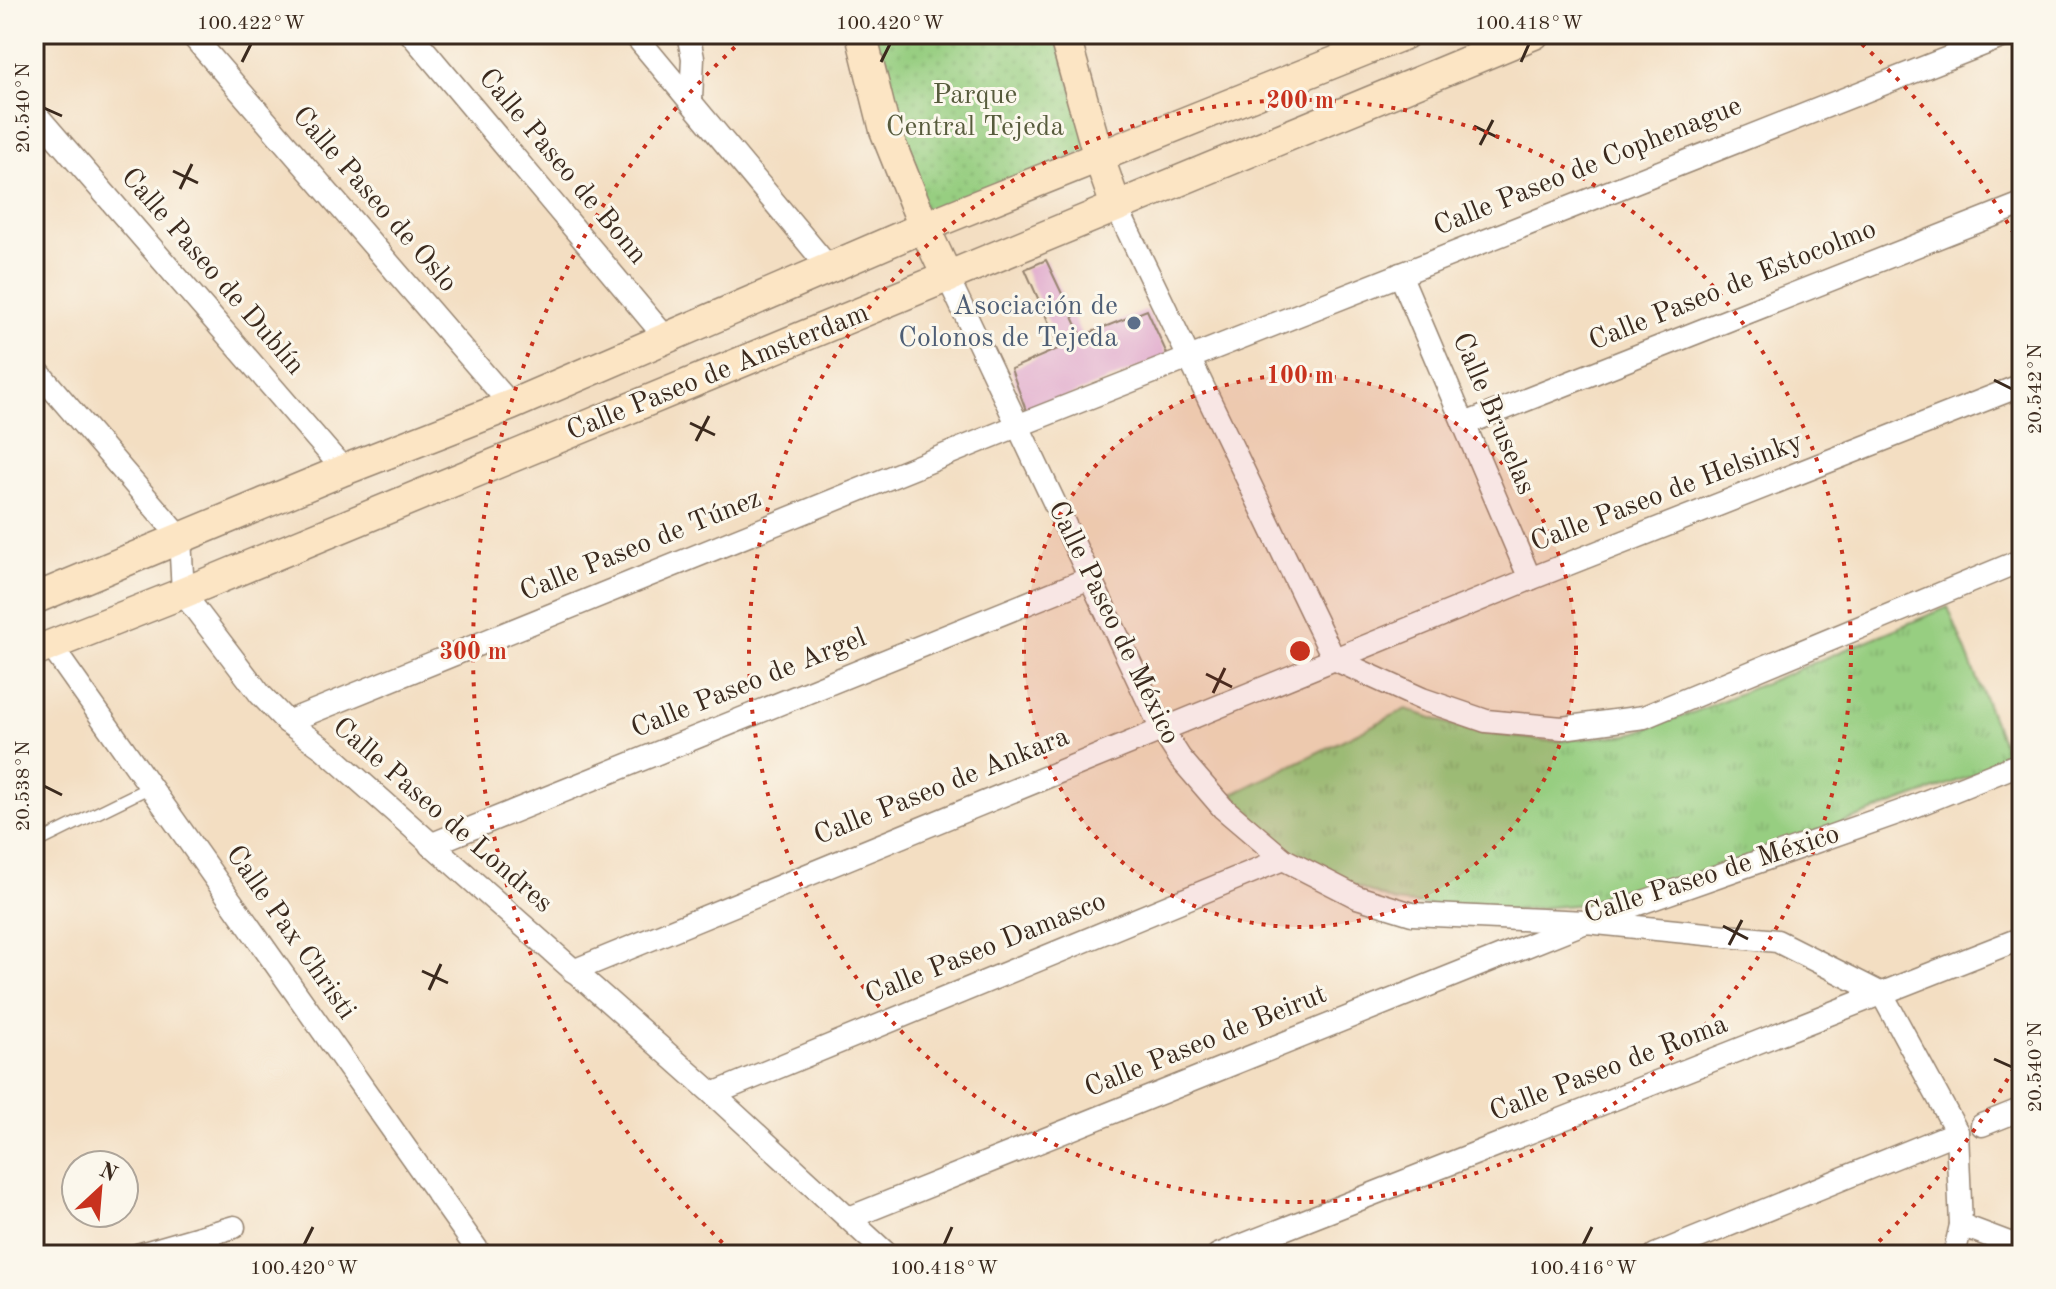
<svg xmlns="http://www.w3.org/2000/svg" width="2056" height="1289" font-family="'Old Standard TT',serif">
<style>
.grass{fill:url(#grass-tufts);stroke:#697c50;stroke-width:2}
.park{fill:url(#park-dots);stroke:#697c50;stroke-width:2}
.building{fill:#dfa6cb}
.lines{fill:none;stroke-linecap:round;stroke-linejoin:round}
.service-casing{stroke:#978470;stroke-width:14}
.minor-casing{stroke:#978470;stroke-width:25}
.secondary-casing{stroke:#978470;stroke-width:33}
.service{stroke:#fff;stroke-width:11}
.minor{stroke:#fff;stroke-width:22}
.secondary{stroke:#fce5c4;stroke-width:30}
.ticks{fill:none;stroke:#3b2a1e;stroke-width:3}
.ring{fill:none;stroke:#c8321e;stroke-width:4;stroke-dasharray:4 8}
.service-dot{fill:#5c6f8a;stroke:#fbf7ec;stroke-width:3}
.labels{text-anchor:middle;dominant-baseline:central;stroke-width:6;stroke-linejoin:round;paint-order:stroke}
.park-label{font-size:28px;fill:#575b3c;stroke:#fbf7ec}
.street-label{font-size:28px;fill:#3b2a1e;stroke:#fbf7ec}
.service-label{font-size:28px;fill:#4e5e75;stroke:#fbf7ec;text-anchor:end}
.centre{fill:#c8321e;stroke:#fbf7ec;stroke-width:4}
.ring-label{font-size:24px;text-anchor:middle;font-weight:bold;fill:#c8321e;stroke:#fbf7ec;stroke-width:6;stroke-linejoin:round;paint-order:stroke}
.neatline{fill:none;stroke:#3b2a1e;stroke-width:3}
.ticks-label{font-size:20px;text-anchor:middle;fill:#3b2a1e}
</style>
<defs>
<pattern id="grass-tufts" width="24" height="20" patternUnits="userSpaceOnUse" patternTransform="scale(2)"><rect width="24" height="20" fill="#97ce81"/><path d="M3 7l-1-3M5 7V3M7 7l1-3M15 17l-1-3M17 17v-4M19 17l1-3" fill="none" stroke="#83b16f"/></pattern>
<pattern id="park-dots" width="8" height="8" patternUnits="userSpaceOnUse" patternTransform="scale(2)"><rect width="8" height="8" fill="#97ce81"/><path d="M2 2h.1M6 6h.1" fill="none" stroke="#83b16f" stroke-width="1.8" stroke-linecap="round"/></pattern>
</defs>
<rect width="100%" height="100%" fill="#fbf7ec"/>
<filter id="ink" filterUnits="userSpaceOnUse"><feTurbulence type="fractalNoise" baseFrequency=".0125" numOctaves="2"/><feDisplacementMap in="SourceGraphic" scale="16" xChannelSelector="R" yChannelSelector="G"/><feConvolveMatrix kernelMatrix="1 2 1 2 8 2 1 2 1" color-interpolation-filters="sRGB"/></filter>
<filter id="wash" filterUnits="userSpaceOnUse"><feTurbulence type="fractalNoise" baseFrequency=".006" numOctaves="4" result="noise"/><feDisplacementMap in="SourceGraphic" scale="32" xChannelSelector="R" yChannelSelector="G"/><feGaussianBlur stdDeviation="1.8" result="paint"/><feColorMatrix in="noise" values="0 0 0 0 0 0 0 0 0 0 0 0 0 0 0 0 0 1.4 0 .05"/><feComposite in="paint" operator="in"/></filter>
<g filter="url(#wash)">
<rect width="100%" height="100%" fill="#f3dec2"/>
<!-- grass -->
<polygon class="grass" points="1948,607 2010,762 1660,889 1585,904 1495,912 1395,902 1349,883 1272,840 1233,794 1406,709 1473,732 1549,741 1628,735 1697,711"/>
<!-- park -->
<polygon class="park" points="875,34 1055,34 1091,149 927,216 909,167"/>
<g id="blocks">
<!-- building -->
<polygon class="building" points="1046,260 1082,336 1147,310 1168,356 1027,413 1011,369 1060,348 1025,269"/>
</g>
</g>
<g filter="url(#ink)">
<use href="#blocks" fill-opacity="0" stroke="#978470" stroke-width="2"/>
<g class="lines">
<defs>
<polyline id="service" points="40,841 150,787"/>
<g id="minor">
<polyline points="191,34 511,405"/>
<polyline points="411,34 666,338"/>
<polyline points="634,34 830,269"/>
<polyline points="688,34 693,58 691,99"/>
<polyline points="34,112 344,470"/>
<polyline points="1116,206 1334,659 1422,699 1486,721 1562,728 1644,717 2022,560"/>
<polyline points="1400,274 1530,579"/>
<polyline points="948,278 1162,730 1180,758 1223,808 1283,859 1357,897 1412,914 1586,922 1900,812 2022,763"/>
<polyline points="34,367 180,537 183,593 260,694 287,722 324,749 713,1094 888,1255"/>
<polyline points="1465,424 2022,204"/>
<polyline points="51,646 481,1255"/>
<polyline points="287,722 1017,426 2009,34"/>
<polyline points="430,845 1090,578"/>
<polyline points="573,971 1530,579 2022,385"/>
<polyline points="713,1094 1283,859"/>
<polyline points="1982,1125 2022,1109"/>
<polyline points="849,1218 1586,922 1777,941 1882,994 1957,1132 1961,1225 1954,1255"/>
<polyline points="1961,1225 2022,1248"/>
<polyline points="137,1255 234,1227"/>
<polyline points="1218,1255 2022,938"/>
<polyline points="1655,1255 1957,1132"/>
</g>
<g id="secondary">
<polyline points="861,34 885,130 924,227 948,278"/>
<polyline points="1064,34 1099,158 1116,206"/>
<polyline points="34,599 344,470 511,405 924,227 1405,34"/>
<polyline points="34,652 183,593 1534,34"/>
</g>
</defs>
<!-- service casing -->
<use href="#service" class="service-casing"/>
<!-- minor casing -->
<use href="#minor" class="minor-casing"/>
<!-- secondary casing -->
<use href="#secondary" class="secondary-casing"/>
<!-- service -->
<use href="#service" class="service"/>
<!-- minor -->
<use href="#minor" class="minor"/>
<!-- secondary -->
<use href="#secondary" class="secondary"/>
</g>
</g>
<!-- ticks -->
<path class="ticks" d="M242,62L251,44M881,62L890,44M1521,62L1529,44M44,108L62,116M1474,126L1499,138M1480,145L1493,120M173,171L198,183M180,189L192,164M1994,380L2012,389M690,423L715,435M696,441L709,416M1206,674L1232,687M1213,693L1225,668M44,786L62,795M1723,926L1748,939M1729,945L1742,920M422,971L448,983M429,990L441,964M1994,1059L2012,1067M304,1245L313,1227M944,1245L952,1227M1583,1245L1592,1227"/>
<!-- distance rings -->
<circle cx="1300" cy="651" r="276" fill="#c8321e" fill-opacity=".12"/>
<g class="ring">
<circle cx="1300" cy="651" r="276"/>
<circle cx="1300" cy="651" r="551"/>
<path d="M2020 1058A827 827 0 0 1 1869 1251M731 1251A827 827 0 0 1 747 36M1853 36A827 827 0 0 1 2020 244"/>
</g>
<!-- markers -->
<circle class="service-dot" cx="1134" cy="323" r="8"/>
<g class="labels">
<!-- park labels -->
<g class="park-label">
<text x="975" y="96">Parque<tspan x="975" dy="32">Central Tejeda</tspan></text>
</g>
<!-- street labels -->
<g class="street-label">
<text transform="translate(562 167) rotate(50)">Calle Paseo de Bonn</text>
<text transform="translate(1588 167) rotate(-22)">Calle Paseo de Cophenague</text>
<text transform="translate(374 200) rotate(49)">Calle Paseo de Oslo</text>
<text transform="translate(212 272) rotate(49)">Calle Paseo de Dublín</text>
<text transform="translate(1733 286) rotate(-22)">Calle Paseo de Estocolmo</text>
<text transform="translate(718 373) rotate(-22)">Calle Paseo de Amsterdam</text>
<text transform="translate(1493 414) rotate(67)">Calle Bruselas</text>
<text transform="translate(1667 493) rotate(-21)">Calle Paseo de Helsinky</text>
<text transform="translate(641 546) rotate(-22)">Calle Paseo de Túnez</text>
<text transform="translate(1113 623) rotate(64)">Calle Paseo de México</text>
<text transform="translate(749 684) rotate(-22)">Calle Paseo de Argel</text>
<text transform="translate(942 787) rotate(-22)">Calle Paseo de Ankara</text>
<text transform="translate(442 816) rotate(41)">Calle Paseo de Londres</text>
<text transform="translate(1712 875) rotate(-18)">Calle Paseo de México</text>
<text transform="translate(290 933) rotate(55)">Calle Pax Christi</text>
<text transform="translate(986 949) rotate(-22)">Calle Paseo Damasco</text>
<text transform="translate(1206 1042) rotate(-22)">Calle Paseo de Beirut</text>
<text transform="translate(1609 1069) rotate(-21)">Calle Paseo de Roma</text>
</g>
<!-- service labels -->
<g class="service-label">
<text x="1118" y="307">Asociación de<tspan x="1118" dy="32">Colonos de Tejeda</tspan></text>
</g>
</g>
<circle cx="1300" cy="651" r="12" class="centre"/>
<g class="ring-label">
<text x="1300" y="108">200 m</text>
<text x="1300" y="383">100 m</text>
<text x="473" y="659">300 m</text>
</g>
<!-- margin -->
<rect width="2056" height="1289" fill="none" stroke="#fbf7ec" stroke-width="88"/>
<!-- north arrow -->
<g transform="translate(100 1189) rotate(26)"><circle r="38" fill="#fbf7ec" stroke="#aea59a" stroke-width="2"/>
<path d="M0-6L14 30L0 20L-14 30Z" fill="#c8321e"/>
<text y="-12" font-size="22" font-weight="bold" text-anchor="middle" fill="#3b2a1e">N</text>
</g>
<rect x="44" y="44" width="1968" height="1201" class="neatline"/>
<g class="ticks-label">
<text x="251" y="29">100.422°W</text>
<text x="890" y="29">100.420°W</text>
<text x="1529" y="29">100.418°W</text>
<text transform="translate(22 108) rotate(-90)" y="7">20.540°N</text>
<text transform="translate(2034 389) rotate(-90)" y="7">20.542°N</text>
<text transform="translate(22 786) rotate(-90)" y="7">20.538°N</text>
<text transform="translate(2034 1067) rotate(-90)" y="7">20.540°N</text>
<text x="304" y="1274">100.420°W</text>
<text x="944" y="1274">100.418°W</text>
<text x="1583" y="1274">100.416°W</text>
</g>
</svg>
